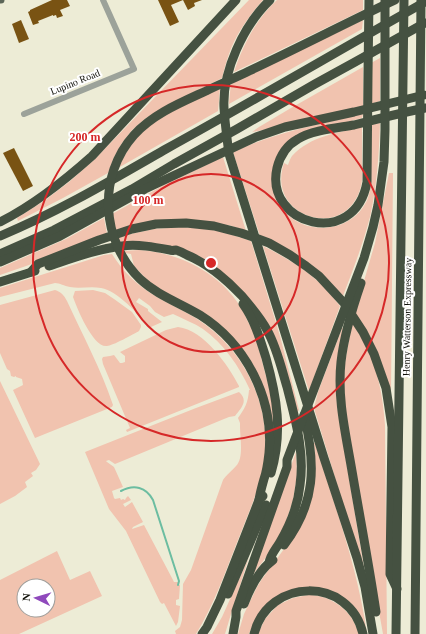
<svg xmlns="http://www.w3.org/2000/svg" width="426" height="634" font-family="'Times New Roman',serif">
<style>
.green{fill:#f1c3af;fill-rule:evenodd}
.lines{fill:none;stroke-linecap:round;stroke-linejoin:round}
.stream{stroke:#6cbda1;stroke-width:2}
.building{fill:#795313}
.minor{stroke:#9ca29a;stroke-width:6}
.major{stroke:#5c6658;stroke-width:7}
.highway{stroke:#455141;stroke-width:9}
.ring{fill:none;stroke:#d62828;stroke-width:2}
.labels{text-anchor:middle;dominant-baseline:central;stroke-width:4;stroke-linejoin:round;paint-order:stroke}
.street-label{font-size:10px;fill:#0e0e07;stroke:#fff}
.centre{fill:#d62828;stroke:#fff;stroke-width:2}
.ring-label{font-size:12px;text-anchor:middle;font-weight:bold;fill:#d62828;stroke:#fff;stroke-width:4;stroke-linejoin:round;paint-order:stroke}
</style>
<rect width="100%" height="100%" fill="#edecd6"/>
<!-- green -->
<g class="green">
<path d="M249,0H263C249,16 236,34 229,54C226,62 224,70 222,78L146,118L132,130L122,143L114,157L108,173L63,198L18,221L17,218L44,201L69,182L94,160Z"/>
<path d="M277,0H363V10L234,72C243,45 256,19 277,0Z"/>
<polygon points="363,20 362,29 229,104 231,82"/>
<polygon points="380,58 380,101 371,104 371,63"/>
<polygon points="363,67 363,106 263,130 252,132 259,127 291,108"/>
<path d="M220,88L218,111L118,168C123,158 134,139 142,132C164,112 193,101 220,88Z"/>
<path d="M363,114L362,118L304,134L273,169C268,208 299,235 336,226C348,223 359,215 365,204C369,198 370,190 371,183V125L380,123C379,154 377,186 370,217C363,244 353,270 343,296L260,236L233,152C274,133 319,124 363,114Z"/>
<path d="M362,127C362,140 362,152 362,164C362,171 363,179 361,186C347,243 265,218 284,163L288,165C289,162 290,159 292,156C310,136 338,133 362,127Z"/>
<polygon points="223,157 246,231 229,225 115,230 112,214 164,185"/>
<polygon points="389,173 393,173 391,395 355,312 375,243"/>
<polygon points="104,218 107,234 29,265 0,275 0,268 66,239"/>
<polygon points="181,227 196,228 220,231 251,241 280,336 299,410 297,413 272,333 202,259 119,242 117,237 154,229"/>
<path d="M263,246C281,255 299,265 314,278C324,286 332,296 340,306L309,391Z"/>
<path d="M139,250C180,253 218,272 240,306C243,310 245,315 247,320C250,325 253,331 255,336C259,347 261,358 264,369C270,390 276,411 272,432L242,350L153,286L134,266L131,254L125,253L123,251Z"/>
<path d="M112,254C123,272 139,287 157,297C174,307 192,314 207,326C245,355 268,402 265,450C265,455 265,460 264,465C258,493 246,519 236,545C224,576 213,606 196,634H176L175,631L180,627L182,620L183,584L191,570L223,480C226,475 232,471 236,466C244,458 240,438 240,427V423L238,418C245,408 248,403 249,390H250C239,366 224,344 203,329C194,323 183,319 173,314L164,317L155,312L150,306L139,298L136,302L148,309V311L162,322L151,327H149C138,314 118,291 101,288C90,286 80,289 70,287C64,286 60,283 55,283L0,297V288L104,255Z"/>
<path d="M55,290C61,292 64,295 67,301C83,336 101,369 113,405L112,407L35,438L13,390L23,385L22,379L16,377V376L14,377L11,376L10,371L7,369L0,353V305Z"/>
<path d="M93,290L105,293L114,299L132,312L141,325V327L139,331C134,334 112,346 107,346C93,348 77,308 73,297L75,291Z"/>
<path d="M352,322C356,329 361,336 365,343C378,369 383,397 385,425L387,634H383L346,426L343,375Z"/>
<path d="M178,327C204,330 228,365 239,386V387L127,432L126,430L130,428L103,364L102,359L103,357L110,356L114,355L120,363H122L125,362V356L120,352L166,330Z"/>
<polygon points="342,328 343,328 336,378 337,406 364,568 349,524 314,408 318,392"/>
<polygon points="0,381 40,464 36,470 31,473 33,476 25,482 27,487 15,496 0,504"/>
<path d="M239,392C249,401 241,408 235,416L229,417L224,419L115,464L109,460L106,461L107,462L114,467L123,487L112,491L114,498L115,499L120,498L121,500L123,499L125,500L126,498L128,496L131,500L123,504L125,507L132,502L143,522L133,527L132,529L144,525L173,580L174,582H178V585H180L179,599L176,600V605L180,606L178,622L176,626L164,603L162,604L160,602L126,531L109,509L85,452L196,408Z"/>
<path d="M314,443H315C335,506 358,569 367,634H366L359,616L315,588L262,610L254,622L249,634H238L244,614L257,587L262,579L295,534L315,459Z"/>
<polygon points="296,452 297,476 293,500 284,528 267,556 251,577"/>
<path d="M57,551L70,580L90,571L102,596L19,634H0V580ZM24,586H48V610H24Z"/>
<polygon points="249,557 231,614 225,634 212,634 222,617"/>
<path d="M308,595C326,595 345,605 354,622C356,626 357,630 359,634H258L265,619L278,605L293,598Z"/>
</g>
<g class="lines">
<!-- stream -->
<path class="stream" d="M121,491C134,484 146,487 153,500L179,581L178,585"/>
</g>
<!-- building -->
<g class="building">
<polygon points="52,0 67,0 70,6 60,10 63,16 57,18 56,15 53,16 53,15 38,21 39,23 33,25 28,12 30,11 30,10"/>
<polygon points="158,0 183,0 171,5 179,22 170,26"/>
<polygon points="183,0 202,0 194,3 195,6 188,10"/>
<polygon points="21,20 29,39 19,43 12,24"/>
<polygon points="14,148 33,186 23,191 3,153"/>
</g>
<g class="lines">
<!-- minor -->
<polyline class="minor" points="24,114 134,69 103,0"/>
<!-- major -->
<polyline class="major" points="0,0 1,0"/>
<!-- highway -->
<g class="highway">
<path d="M270,0C244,25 222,71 224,108C225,124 227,139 229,154L324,458L357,558L365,587L373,634"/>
<path d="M369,0L368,74L367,182C355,250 264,225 277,168C280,156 287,145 298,139C312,130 337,128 354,125C377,119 401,113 425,108"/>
<path d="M0,222C34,205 64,181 92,156L236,0"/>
<path d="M0,236C58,212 112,180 166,149C253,101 338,51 425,2"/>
<polyline points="0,254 54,230 132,189 174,164 237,129 315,84 355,62 425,23"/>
<polyline points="0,262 37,246 60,236 145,189 256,137 285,127 354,112 424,95"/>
<path d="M49,266C73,258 97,249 122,246C138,244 154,247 170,250C172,251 174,250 176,250C179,251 184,253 187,255C209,264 226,279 242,296C251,307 260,317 267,330C277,348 281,367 287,387C295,419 305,451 300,485C298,505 290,525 280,542C276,549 270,555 269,563"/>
<polyline points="31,272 38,264 99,240 132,229 156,224 186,223 214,226 241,233 253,237 269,243 290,255 306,266 319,276 344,303 363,332 374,354 386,388 392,427 390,574 397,589"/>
<polyline points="0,282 35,271"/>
<path d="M361,283C352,309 344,335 341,362C337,399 346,435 352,471C360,518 369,565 376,612"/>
<path d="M243,304C255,321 260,339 266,358C277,397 283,432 271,473"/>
<path d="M259,500C260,493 262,486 264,479C267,471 268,462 269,453C274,399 246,344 200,315C180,303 157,295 140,279C101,241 97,176 134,135C153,114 180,103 206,91C220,84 235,78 249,71C298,48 346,23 395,0"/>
<path d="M284,545C316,503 316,465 304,415"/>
<polyline points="228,594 266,505"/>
<path d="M244,604C250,588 259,570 273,560"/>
<polyline points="202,634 207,627 220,600 259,500 263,496"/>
<polyline points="233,634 236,617 236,611 287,467 287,460 364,258 373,227 378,205 384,162 385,130 385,1"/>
<path d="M254,634C268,577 350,576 363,634"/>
<polyline points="396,634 404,0"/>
<polyline points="415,634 421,0"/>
</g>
</g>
<!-- distance rings -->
<g class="ring">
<circle cx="211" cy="263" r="89"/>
<circle cx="211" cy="263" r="178"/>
</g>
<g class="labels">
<!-- street labels -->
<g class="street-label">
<text transform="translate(75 82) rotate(-22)">Lupino Road</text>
<text transform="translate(407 317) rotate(-89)">Henry Watterson Expressway</text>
</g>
</g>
<circle cx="211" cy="263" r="6" class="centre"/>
<g class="ring-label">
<text x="85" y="141">200 m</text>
<text x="148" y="204">100 m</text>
</g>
<!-- north arrow -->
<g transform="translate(36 598) rotate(275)"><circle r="19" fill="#ffffff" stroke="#9f9f9c"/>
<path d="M0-3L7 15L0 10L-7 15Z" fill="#8f49bc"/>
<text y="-6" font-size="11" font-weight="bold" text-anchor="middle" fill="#0e0e07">N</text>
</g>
</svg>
